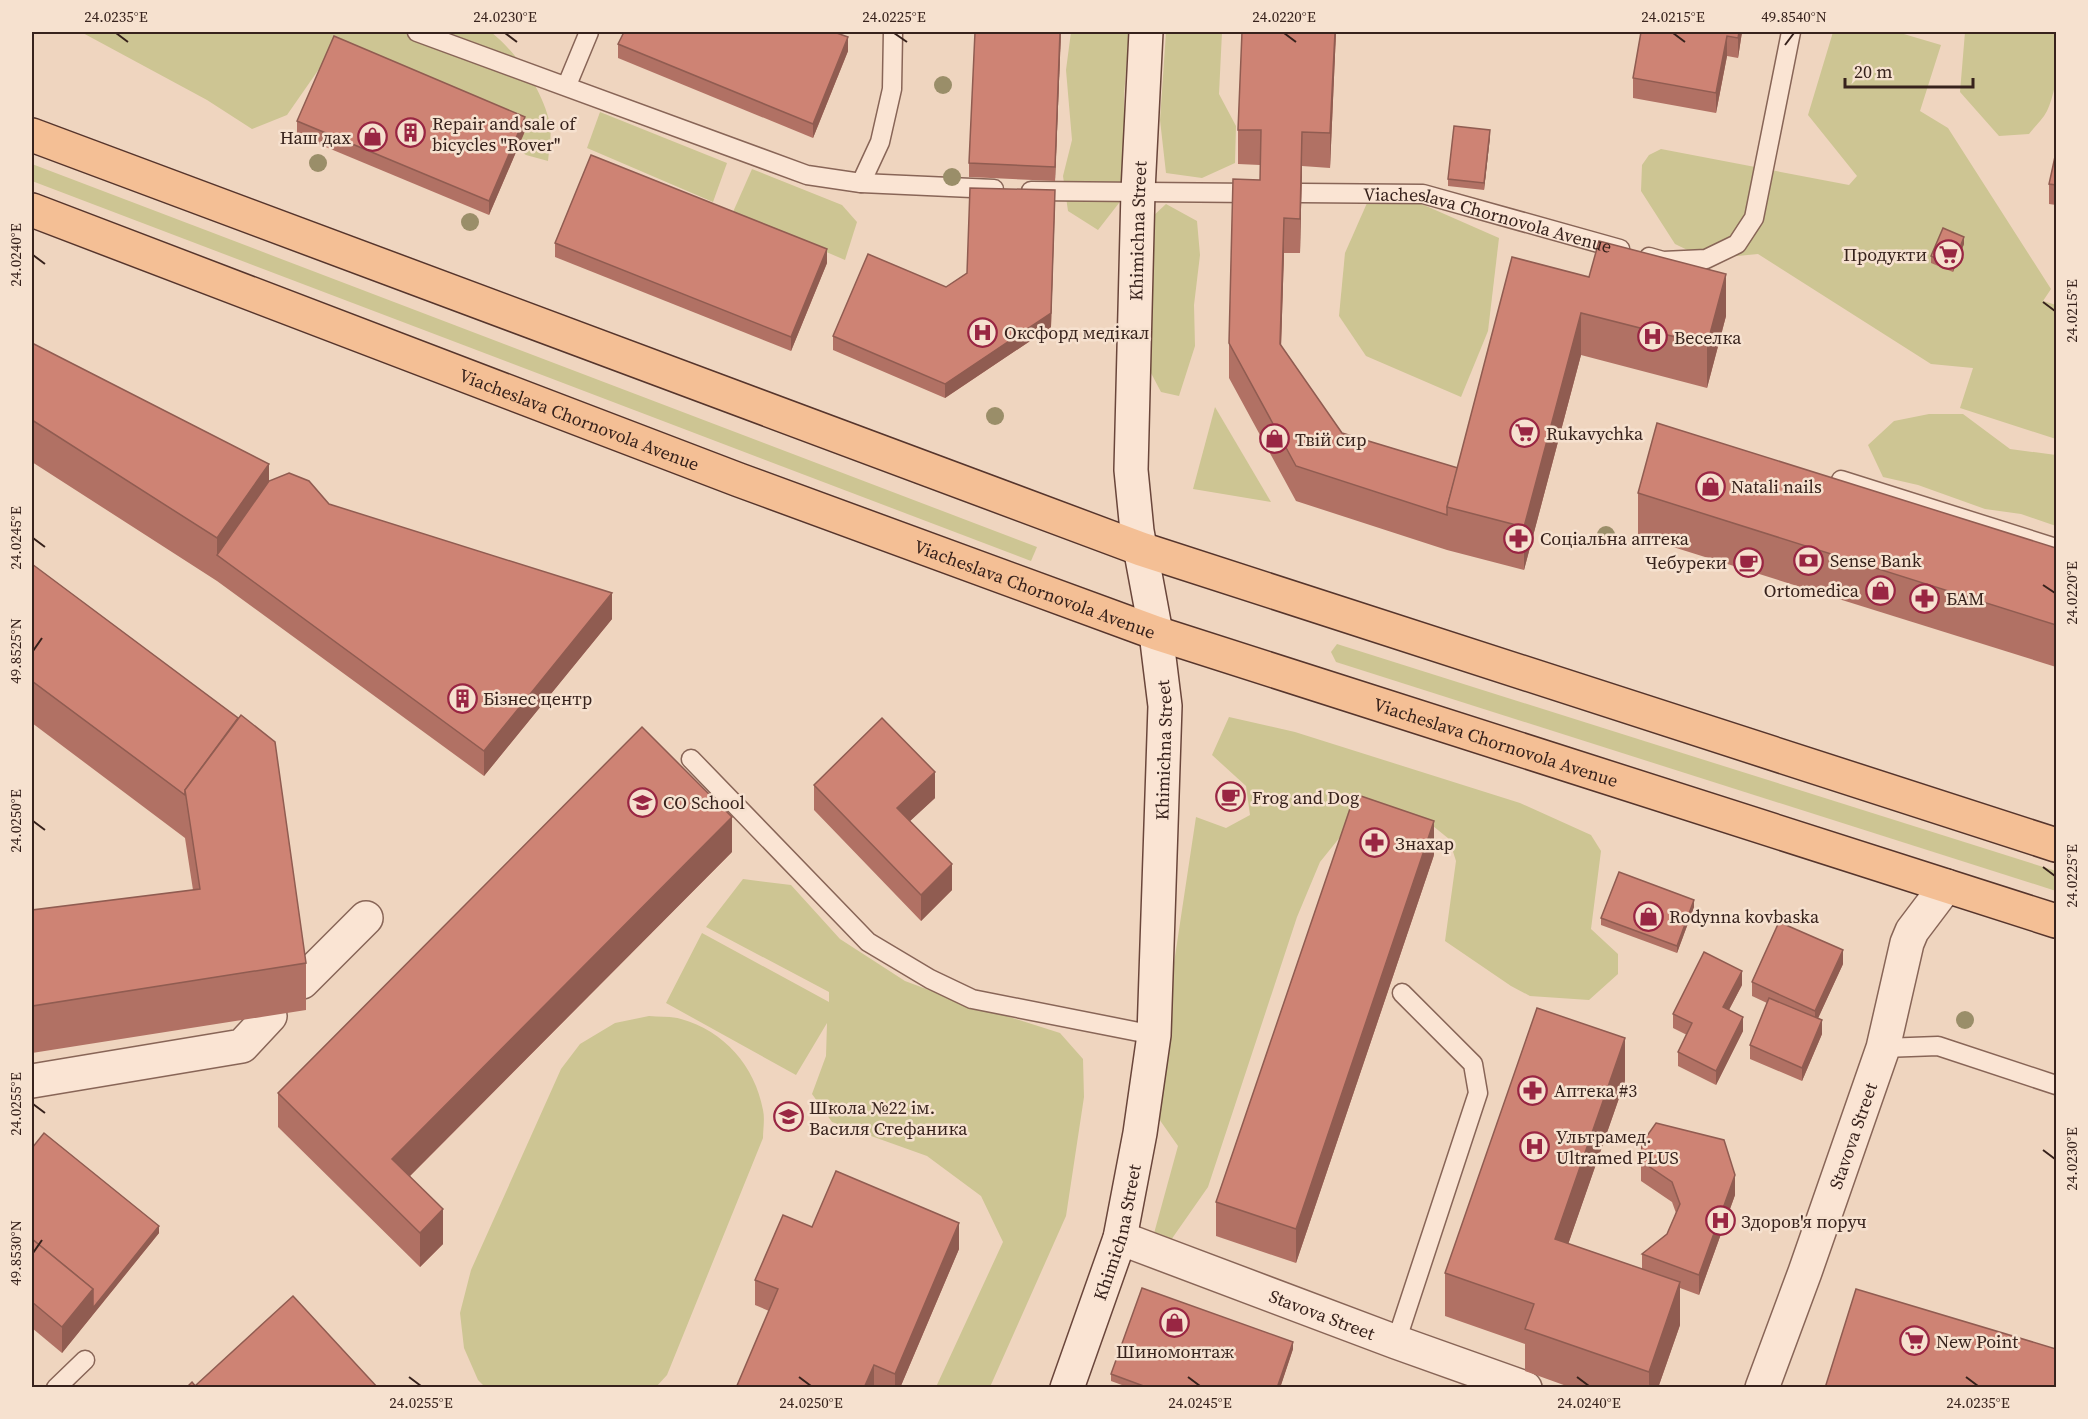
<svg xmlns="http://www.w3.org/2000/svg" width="2088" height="1419" font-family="'Source Serif 4',serif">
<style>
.green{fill:#cdc593}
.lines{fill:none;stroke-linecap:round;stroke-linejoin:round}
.lane-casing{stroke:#886557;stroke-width:21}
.street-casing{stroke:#886557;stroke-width:36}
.secondary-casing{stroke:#6a463b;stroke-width:36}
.primary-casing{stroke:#56352c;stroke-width:36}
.lane{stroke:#fae4d3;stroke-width:18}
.street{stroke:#fae4d3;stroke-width:33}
.secondary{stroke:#fae4d3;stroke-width:33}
.primary{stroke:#f4bf95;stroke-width:33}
.tree{fill:#9a8e69}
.wall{fill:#b17164}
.shaded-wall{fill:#905c51}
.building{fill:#ce8374;stroke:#905c51;stroke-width:1.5}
.ticks{fill:none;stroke:#37221c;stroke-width:2}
.labels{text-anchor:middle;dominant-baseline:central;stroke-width:5;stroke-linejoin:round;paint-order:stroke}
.poi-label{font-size:18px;fill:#37221c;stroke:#f6e1cf;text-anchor:start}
.street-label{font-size:18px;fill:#37221c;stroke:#f6e1cf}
.neatline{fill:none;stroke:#37221c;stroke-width:2}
.ticks-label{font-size:15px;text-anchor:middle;fill:#37221c}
</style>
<rect width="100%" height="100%" fill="#efd5bf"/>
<!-- green -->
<g class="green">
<path d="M81,32H491C518,54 542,89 550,124C552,135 549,150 548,161L526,155L502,138L361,54L319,69L287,115L252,129L207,100Z"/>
<polygon points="1071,32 1129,32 1124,96 1125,168 1119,203 1098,230 1068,211 1063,176 1072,140 1066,70"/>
<polygon points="1166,32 1222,32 1219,94 1236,126 1235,163 1202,178 1166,173 1160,120"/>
<polygon points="1833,32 1897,32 1941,45 1920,111 1948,128 2051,289 2043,301 2056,305 2056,439 1960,408 1973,368 1931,364 1758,254 1706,259 1675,244 1641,191 1642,165 1649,155 1661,149 1849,185 1857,176 1808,115"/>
<path d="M1965,32H2053C2063,49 2056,93 2047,111C2043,119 2035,126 2029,134L1999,136L1960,92Z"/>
<polygon points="600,112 727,163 713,202 587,148"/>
<polygon points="32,164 1037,547 1031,561 32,181"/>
<polygon points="752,169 842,205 857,222 845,260 733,212"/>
<polygon points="1392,191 1499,238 1488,331 1461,397 1366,356 1339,316 1345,253 1367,203"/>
<polygon points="1166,204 1197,221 1200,255 1194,305 1195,346 1179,396 1161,392 1142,356 1151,218"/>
<polygon points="1215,407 1271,502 1193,489"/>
<polygon points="1929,414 1963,414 2010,449 2056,455 2056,526 2021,514 1985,509 1918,485 1883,477 1868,445 1894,421"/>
<polygon points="1337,644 2056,871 2056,891 1336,662 1331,652"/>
<polygon points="1229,717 1295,732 1520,803 1591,835 1601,851 1591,929 1618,954 1618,974 1589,1000 1530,996 1511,986 1445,941 1456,861 1449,839 1433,826 1357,816 1320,862 1297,917 1208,1187 1171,1240 1153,1237 1178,1146 1152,1109 1196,817 1226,828 1250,815 1246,786 1212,755"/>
<polygon points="743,879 791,885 840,939 905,981 953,999 1060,1033 1083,1059 1084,1097 1066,1216 990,1387 936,1387 1003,1242 981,1196 927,1156 832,1122 812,1094 826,1056 827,1023 796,1075 666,1003 702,933 829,1002 829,992 706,927"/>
<path d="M649,1016C660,1017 672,1016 681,1019C724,1031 755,1066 763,1110C765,1119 763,1129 763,1138L667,1375L656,1387H485L478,1380L464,1348L460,1313L471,1270L561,1069L580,1044L615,1023Z"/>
</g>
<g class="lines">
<defs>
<g id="lane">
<polyline points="417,32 807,175 861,183 880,142 892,89 893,32"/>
<polyline points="567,85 589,32"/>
<polyline points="861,183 994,189"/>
<polyline points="1031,191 1255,193"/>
<path id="s1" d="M1301,193L1423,194L1620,249"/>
<polyline points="1649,257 1663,261 1706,259 1737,244 1754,218 1791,32"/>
<polyline points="1841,480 2056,548"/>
<polyline points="691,759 868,942 930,979 972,999 1154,1035"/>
<polyline points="1883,1048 1938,1046 2056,1085"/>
<polyline points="1396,1342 1478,1093 1473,1064 1402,993"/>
<polyline points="56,1388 85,1360"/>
</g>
<g id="street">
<polyline points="302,982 366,918"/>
<polyline points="32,1081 242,1046 270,1016"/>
<path id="s2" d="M1120,1238L1396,1342L1525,1388"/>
<path id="s3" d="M1762,1388L1805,1272L1883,1048L1907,943L1912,931L1946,886"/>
</g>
<g id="secondary">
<path id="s4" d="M1067,1388L1120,1238L1140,1133L1154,1035L1165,706L1156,633L1137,531L1131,470L1138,191L1146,32"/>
</g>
<g id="primary">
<polyline points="32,135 1141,549 2056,845"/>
<path id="s5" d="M32,210L739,480L1156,633L2056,921"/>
</g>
</defs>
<!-- lane casing -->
<use href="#lane" class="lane-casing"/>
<!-- street casing -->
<use href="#street" class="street-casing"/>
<!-- secondary casing -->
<use href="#secondary" class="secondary-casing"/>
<!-- primary casing -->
<use href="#primary" class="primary-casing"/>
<!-- lane -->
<use href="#lane" class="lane"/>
<!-- street -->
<use href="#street" class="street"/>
<!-- secondary -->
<use href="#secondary" class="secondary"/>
<!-- primary -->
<use href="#primary" class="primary"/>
</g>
<!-- trees -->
<g class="tree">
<circle cx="943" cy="85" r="9"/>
<circle cx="318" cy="163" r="9"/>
<circle cx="952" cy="177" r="9"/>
<circle cx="470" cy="222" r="9"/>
<circle cx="995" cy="416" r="9"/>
<circle cx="1606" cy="535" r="9"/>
<circle cx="1965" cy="1020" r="9"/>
</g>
<!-- wall -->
<g class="wall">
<polygon points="1061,32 1055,181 969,177 969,163"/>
<polygon points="1336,32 1330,168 1302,166 1300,253 1284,253 1281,346 1342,433 1458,468 1512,257 1726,316 1707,388 1581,355 1524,570 1447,550 1296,501 1229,378 1229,343 1260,180 1260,165 1238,164 1238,130"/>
<polygon points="1641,32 1742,32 1738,58 1727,56 1716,113 1633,98 1633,78"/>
<polygon points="618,44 848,51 813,138 618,58"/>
<polygon points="297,121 525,131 489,215 297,135"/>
<polygon points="1490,137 1484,190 1448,186 1448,179"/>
<polygon points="2056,152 2056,205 2049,204 2049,184"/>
<polygon points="1055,204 1051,327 945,398 833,350 833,336 946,287 967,273"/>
<polygon points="555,243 827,263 791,351 555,257"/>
<polygon points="1964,244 1953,272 1931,263 1931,256"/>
<polygon points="32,343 269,481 329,504 612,619 484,776 217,581 32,462"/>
<polygon points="1638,493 2056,548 2056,667 1638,536"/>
<polygon points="32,564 306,963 306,1010 32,1053 32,910 193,890 185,838 32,723"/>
<polygon points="814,785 935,798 910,821 952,890 921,921 814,810"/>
<polygon points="732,852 410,1176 443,1244 420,1267 278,1127 278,1093"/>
<polygon points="1434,855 1296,1263 1216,1236 1216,1202"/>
<polygon points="1694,907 1677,953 1601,925 1601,918"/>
<polygon points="1843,964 1818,1018 1822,1034 1802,1081 1750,1059 1750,1045 1767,1003 1752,996 1752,982"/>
<polygon points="1742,985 1729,1010 1743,1031 1716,1085 1678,1066 1678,1052 1687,1035 1673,1028 1673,1014"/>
<polygon points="1625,1081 1568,1244 1642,1269 1642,1254 1667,1234 1676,1213 1672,1202 1641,1181 1641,1161 1735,1195 1699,1295 1680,1288 1680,1325 1658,1388 1572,1388 1525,1371 1525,1344 1445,1316 1445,1273"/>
<polygon points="32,1148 159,1233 62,1353 32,1328"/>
<polygon points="812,1227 959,1249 900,1388 736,1388 769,1311 755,1305 755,1280"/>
<polygon points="1293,1349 1280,1388 1130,1388 1111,1381 1111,1374"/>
</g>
<!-- shaded-wall -->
<g class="shaded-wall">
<polygon points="1060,32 1061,32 1055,181 1055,167"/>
<polygon points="1335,32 1336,32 1330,168 1330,133"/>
<polygon points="1739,32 1742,32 1738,58 1738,38"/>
<polygon points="1727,36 1727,56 1716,113 1716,93"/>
<polygon points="848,37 848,51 813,138 813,124"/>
<polygon points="525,117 525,131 489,215 489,201"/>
<polygon points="1490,130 1490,137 1484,190 1484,183"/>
<polygon points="1302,132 1302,166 1300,253 1300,219"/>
<polygon points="1055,190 1051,327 945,398 945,384"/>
<polygon points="1284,218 1284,253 1280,379 1280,344"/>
<polygon points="1964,237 1964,244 1953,272 1953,265"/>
<polygon points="827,249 827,263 791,351 791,337"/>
<polygon points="1726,274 1726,316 1707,388 1707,345"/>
<polygon points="1581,313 1581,355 1524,570 1524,527"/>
<polygon points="269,464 269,507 217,555 217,538"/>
<polygon points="612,593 612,619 484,776 484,751"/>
<polygon points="935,772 935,798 897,833 897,808"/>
<polygon points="732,817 732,852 392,1194 392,1159"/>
<polygon points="1434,821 1434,855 1296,1263 1296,1229"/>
<polygon points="952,864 952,890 921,921 921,895"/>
<polygon points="1694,900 1694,907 1677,953 1677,946"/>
<polygon points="1843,950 1843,964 1815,1025 1815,1011"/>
<polygon points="1742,971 1742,985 1723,1021 1723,1007"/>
<polygon points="1743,1017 1743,1031 1716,1085 1716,1071"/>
<polygon points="1822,1020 1822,1034 1802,1081 1802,1068"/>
<polygon points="1625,1038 1625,1081 1555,1282 1555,1239"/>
<polygon points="1735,1175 1735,1195 1699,1295 1699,1275"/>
<polygon points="443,1209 443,1244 420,1267 420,1233"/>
<polygon points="959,1223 959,1249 900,1388 895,1388 895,1374"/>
<polygon points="159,1226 159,1233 62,1353 62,1327 93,1289"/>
<polygon points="1680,1282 1680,1325 1658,1388 1649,1388 1649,1372"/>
<polygon points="1293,1342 1293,1349 1280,1388 1277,1388"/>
<polygon points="874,1365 874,1388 864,1388"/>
</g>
<!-- building -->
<g class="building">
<polygon points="624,32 834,32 848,37 813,124 618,44"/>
<polygon points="975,32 1060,32 1055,167 969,163"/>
<polygon points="1242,32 1335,32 1330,133 1302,132 1300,219 1284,218 1280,344 1342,433 1458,468 1447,507 1447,515 1296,466 1229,343 1233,179 1260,180 1261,130 1238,130"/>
<polygon points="1641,32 1739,32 1738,38 1727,36 1716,93 1633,78"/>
<polygon points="334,36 525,117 489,201 297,121"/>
<polygon points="1454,126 1490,130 1484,183 1448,179"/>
<polygon points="2056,152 2056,185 2049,184"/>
<polygon points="591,155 827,249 791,337 555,243"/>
<polygon points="970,188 1055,190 1051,313 945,384 833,336 868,254 946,287 967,273"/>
<polygon points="1943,228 1964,237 1953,265 1931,256"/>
<polygon points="1599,241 1726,274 1707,345 1581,313 1524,527 1447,507 1512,257 1589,277"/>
<polygon points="32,343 269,464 217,538 32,420"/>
<polygon points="1657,423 2056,548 2056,625 1638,493"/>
<polygon points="289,473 309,481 329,504 612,593 484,751 217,555 269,481"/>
<polygon points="32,564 238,718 185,790 185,795 32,681"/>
<polygon points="241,715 275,742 306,963 32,1006 32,910 200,889 185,790"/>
<polygon points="882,718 935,772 897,808 952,864 921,895 814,785"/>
<polygon points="642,727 732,817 392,1159 443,1209 420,1233 278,1093"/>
<polygon points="1355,794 1434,821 1296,1229 1216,1202"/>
<polygon points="1619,872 1694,900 1677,946 1601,918"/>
<polygon points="1779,922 1843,950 1815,1011 1752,982"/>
<polygon points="1704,952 1742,971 1723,1007 1743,1017 1716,1071 1678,1052 1692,1023 1673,1014"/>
<polygon points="1769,998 1822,1020 1802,1068 1750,1045"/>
<polygon points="1537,1008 1625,1038 1555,1239 1680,1282 1649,1372 1525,1329 1534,1304 1445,1273"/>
<polygon points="1656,1123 1724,1140 1735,1175 1699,1275 1642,1254 1667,1234 1680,1204 1672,1182 1641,1161 1642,1143"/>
<polygon points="44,1133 159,1226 93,1308 93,1289 32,1239 32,1148"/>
<polygon points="836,1171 959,1223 895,1374 874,1365 864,1388 736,1388 778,1289 755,1280 783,1215 812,1227"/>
<polygon points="32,1239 93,1289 62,1327 32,1302"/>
<polygon points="1142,1288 1293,1342 1277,1388 1149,1388 1111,1374"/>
<polygon points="1856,1289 2056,1349 2056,1388 1825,1388"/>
<polygon points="293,1296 378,1388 197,1388 195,1386"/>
<polygon points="192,1382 197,1388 186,1388"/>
</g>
<!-- ticks -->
<path class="ticks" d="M116,33L128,42M505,33L517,42M894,33L907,42M1284,33L1296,42M1673,33L1685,42M1785,45L1794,33M33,255L45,264M2043,302L2055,311M33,538L45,547M2043,585L2055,593M33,651L42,638M33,821L45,830M2043,867L2055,876M33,1104L45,1113M2043,1150L2055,1159M33,1253L42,1240M409,1377L421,1386M799,1377L811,1386M1188,1377L1200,1386M1577,1377L1589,1386M1966,1377L1978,1386"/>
<!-- icons -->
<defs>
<symbol id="building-ring" viewBox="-11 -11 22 22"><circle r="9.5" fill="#f6e1cf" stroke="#992643" stroke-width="1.5"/><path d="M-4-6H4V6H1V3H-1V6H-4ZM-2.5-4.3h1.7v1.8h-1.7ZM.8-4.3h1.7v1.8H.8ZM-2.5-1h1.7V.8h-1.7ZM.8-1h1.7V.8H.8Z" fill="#992643"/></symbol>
<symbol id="shop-ring" viewBox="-11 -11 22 22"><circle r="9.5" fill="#f6e1cf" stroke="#992643" stroke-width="1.5"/><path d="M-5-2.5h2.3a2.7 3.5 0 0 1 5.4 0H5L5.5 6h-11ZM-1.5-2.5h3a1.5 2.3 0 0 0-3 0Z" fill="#992643"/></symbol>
<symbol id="supermarket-ring" viewBox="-11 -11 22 22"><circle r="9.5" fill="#f6e1cf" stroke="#992643" stroke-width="1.5"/><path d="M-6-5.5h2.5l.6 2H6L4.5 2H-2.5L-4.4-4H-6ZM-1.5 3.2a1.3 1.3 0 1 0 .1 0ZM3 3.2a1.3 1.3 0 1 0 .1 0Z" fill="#992643"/></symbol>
<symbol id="hospital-ring" viewBox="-11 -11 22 22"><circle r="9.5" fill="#f6e1cf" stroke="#992643" stroke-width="1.5"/><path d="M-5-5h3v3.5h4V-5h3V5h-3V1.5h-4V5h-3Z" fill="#992643"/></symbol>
<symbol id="pharmacy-ring" viewBox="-11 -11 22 22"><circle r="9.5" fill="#f6e1cf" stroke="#992643" stroke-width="1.5"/><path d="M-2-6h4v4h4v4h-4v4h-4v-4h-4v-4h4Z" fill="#992643"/></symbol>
<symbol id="bank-ring" viewBox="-11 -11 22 22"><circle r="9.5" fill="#f6e1cf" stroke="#992643" stroke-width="1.5"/><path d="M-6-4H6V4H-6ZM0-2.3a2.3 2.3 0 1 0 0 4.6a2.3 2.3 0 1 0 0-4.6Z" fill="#992643"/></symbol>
<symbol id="cafe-ring" viewBox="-11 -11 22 22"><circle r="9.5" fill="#f6e1cf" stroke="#992643" stroke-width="1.5"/><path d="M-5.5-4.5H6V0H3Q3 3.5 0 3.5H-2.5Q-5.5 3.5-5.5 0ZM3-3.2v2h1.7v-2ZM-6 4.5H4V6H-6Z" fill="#992643"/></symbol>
<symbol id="school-ring" viewBox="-11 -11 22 22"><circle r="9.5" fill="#f6e1cf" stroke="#992643" stroke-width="1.5"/><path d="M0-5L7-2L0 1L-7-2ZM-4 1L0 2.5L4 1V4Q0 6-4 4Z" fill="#992643"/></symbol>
</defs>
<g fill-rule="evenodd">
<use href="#building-ring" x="394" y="116" width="33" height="33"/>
<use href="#shop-ring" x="356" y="120" width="33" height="33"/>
<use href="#supermarket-ring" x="1932" y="238" width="33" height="33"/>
<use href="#hospital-ring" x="966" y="316" width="33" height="33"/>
<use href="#hospital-ring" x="1636" y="320" width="33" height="33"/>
<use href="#supermarket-ring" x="1508" y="416" width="33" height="33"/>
<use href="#shop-ring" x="1258" y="422" width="33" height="33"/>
<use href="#shop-ring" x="1694" y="470" width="33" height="33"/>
<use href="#pharmacy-ring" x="1502" y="522" width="33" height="33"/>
<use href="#bank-ring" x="1792" y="544" width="33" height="33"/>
<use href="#cafe-ring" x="1732" y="546" width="33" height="33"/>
<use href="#shop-ring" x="1864" y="574" width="33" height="33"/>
<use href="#pharmacy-ring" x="1908" y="582" width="33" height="33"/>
<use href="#building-ring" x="446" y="682" width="33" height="33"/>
<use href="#cafe-ring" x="1214" y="780" width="33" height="33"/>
<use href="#school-ring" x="626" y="786" width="33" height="33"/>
<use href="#pharmacy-ring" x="1358" y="826" width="33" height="33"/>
<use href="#shop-ring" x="1632" y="900" width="33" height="33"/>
<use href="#pharmacy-ring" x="1516" y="1074" width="33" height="33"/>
<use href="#school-ring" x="772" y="1100" width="33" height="33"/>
<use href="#hospital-ring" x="1518" y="1130" width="33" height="33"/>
<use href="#hospital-ring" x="1704" y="1204" width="33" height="33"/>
<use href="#shop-ring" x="1158" y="1306" width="33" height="33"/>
<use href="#supermarket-ring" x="1898" y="1324" width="33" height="33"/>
</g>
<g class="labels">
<!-- poi labels -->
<g class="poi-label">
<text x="432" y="123">Repair and sale of<tspan x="432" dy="21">bicycles "Rover"</tspan></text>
<text x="351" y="137" text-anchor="end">Наш дах</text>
<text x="1927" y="254" text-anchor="end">Продукти</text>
<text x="1004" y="332">Оксфорд медікал</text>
<text x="1674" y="337">Веселка</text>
<text x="1546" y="433">Rukavychka</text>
<text x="1295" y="439">Твій сир</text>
<text x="1731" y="486">Natali nails</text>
<text x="1540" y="538">Соціальна аптека</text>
<text x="1830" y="560">Sense Bank</text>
<text x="1727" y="562" text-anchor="end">Чебуреки</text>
<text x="1859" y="590" text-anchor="end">Ortomedica</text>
<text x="1946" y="598">БАМ</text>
<text x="483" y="698">Бізнес центр</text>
<text x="1252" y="797">Frog and Dog</text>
<text x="663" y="802">CO School</text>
<text x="1395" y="843">Знахар</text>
<text x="1669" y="916">Rodynna kovbaska</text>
<text x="1554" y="1090">Аптека #3</text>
<text x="809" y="1107">Школа №22 ім.<tspan x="809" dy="21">Василя Стефаника</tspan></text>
<text x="1556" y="1136">Ультрамед.<tspan x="1556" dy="21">Ultramed PLUS</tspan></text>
<text x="1741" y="1221">Здоров'я поруч</text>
<text x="1936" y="1341">New Point</text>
<text x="1175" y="1351" text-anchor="middle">Шиномонтаж</text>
</g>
<!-- street labels -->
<g class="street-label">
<text stroke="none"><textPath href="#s1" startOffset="190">Viacheslava Chornovola Avenue</textPath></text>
<text stroke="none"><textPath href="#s4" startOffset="1172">Khimichna Street</textPath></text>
<text stroke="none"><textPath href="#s5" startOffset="586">Viacheslava Chornovola Avenue</textPath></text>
<text stroke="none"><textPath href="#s5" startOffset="1072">Viacheslava Chornovola Avenue</textPath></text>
<text stroke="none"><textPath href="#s5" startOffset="1558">Viacheslava Chornovola Avenue</textPath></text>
<text stroke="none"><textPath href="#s4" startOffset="650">Khimichna Street</textPath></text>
<text stroke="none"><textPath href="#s3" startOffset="268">Stavova Street</textPath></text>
<text stroke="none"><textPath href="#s4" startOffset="164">Khimichna Street</textPath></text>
<text stroke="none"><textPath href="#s2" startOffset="216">Stavova Street</textPath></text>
</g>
</g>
<!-- border -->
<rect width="2088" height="1419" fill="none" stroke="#f6e1cf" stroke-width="66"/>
<!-- scale -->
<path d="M1845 78v9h128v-9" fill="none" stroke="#37221c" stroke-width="3"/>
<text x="1854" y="78" font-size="18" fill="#37221c" stroke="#f6e1cf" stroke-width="4.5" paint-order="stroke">20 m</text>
<rect x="33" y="33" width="2022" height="1353" class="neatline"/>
<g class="ticks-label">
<text x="116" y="22">24.0235°E</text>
<text x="505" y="22">24.0230°E</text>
<text x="894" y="22">24.0225°E</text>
<text x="1284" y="22">24.0220°E</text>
<text x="1673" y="22">24.0215°E</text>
<text x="1794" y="22">49.8540°N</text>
<text transform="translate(16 255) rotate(-90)" y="5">24.0240°E</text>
<text transform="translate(2072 311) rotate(-90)" y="5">24.0215°E</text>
<text transform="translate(16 538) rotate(-90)" y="5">24.0245°E</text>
<text transform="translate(2072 593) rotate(-90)" y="5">24.0220°E</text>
<text transform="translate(16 651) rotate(-90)" y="5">49.8525°N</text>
<text transform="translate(16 821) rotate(-90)" y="5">24.0250°E</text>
<text transform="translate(2072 876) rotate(-90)" y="5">24.0225°E</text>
<text transform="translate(16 1104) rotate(-90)" y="5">24.0255°E</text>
<text transform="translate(2072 1159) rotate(-90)" y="5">24.0230°E</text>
<text transform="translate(16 1253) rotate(-90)" y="5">49.8530°N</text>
<text x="421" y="1408">24.0255°E</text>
<text x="811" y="1408">24.0250°E</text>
<text x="1200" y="1408">24.0245°E</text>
<text x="1589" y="1408">24.0240°E</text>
<text x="1978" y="1408">24.0235°E</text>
</g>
</svg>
